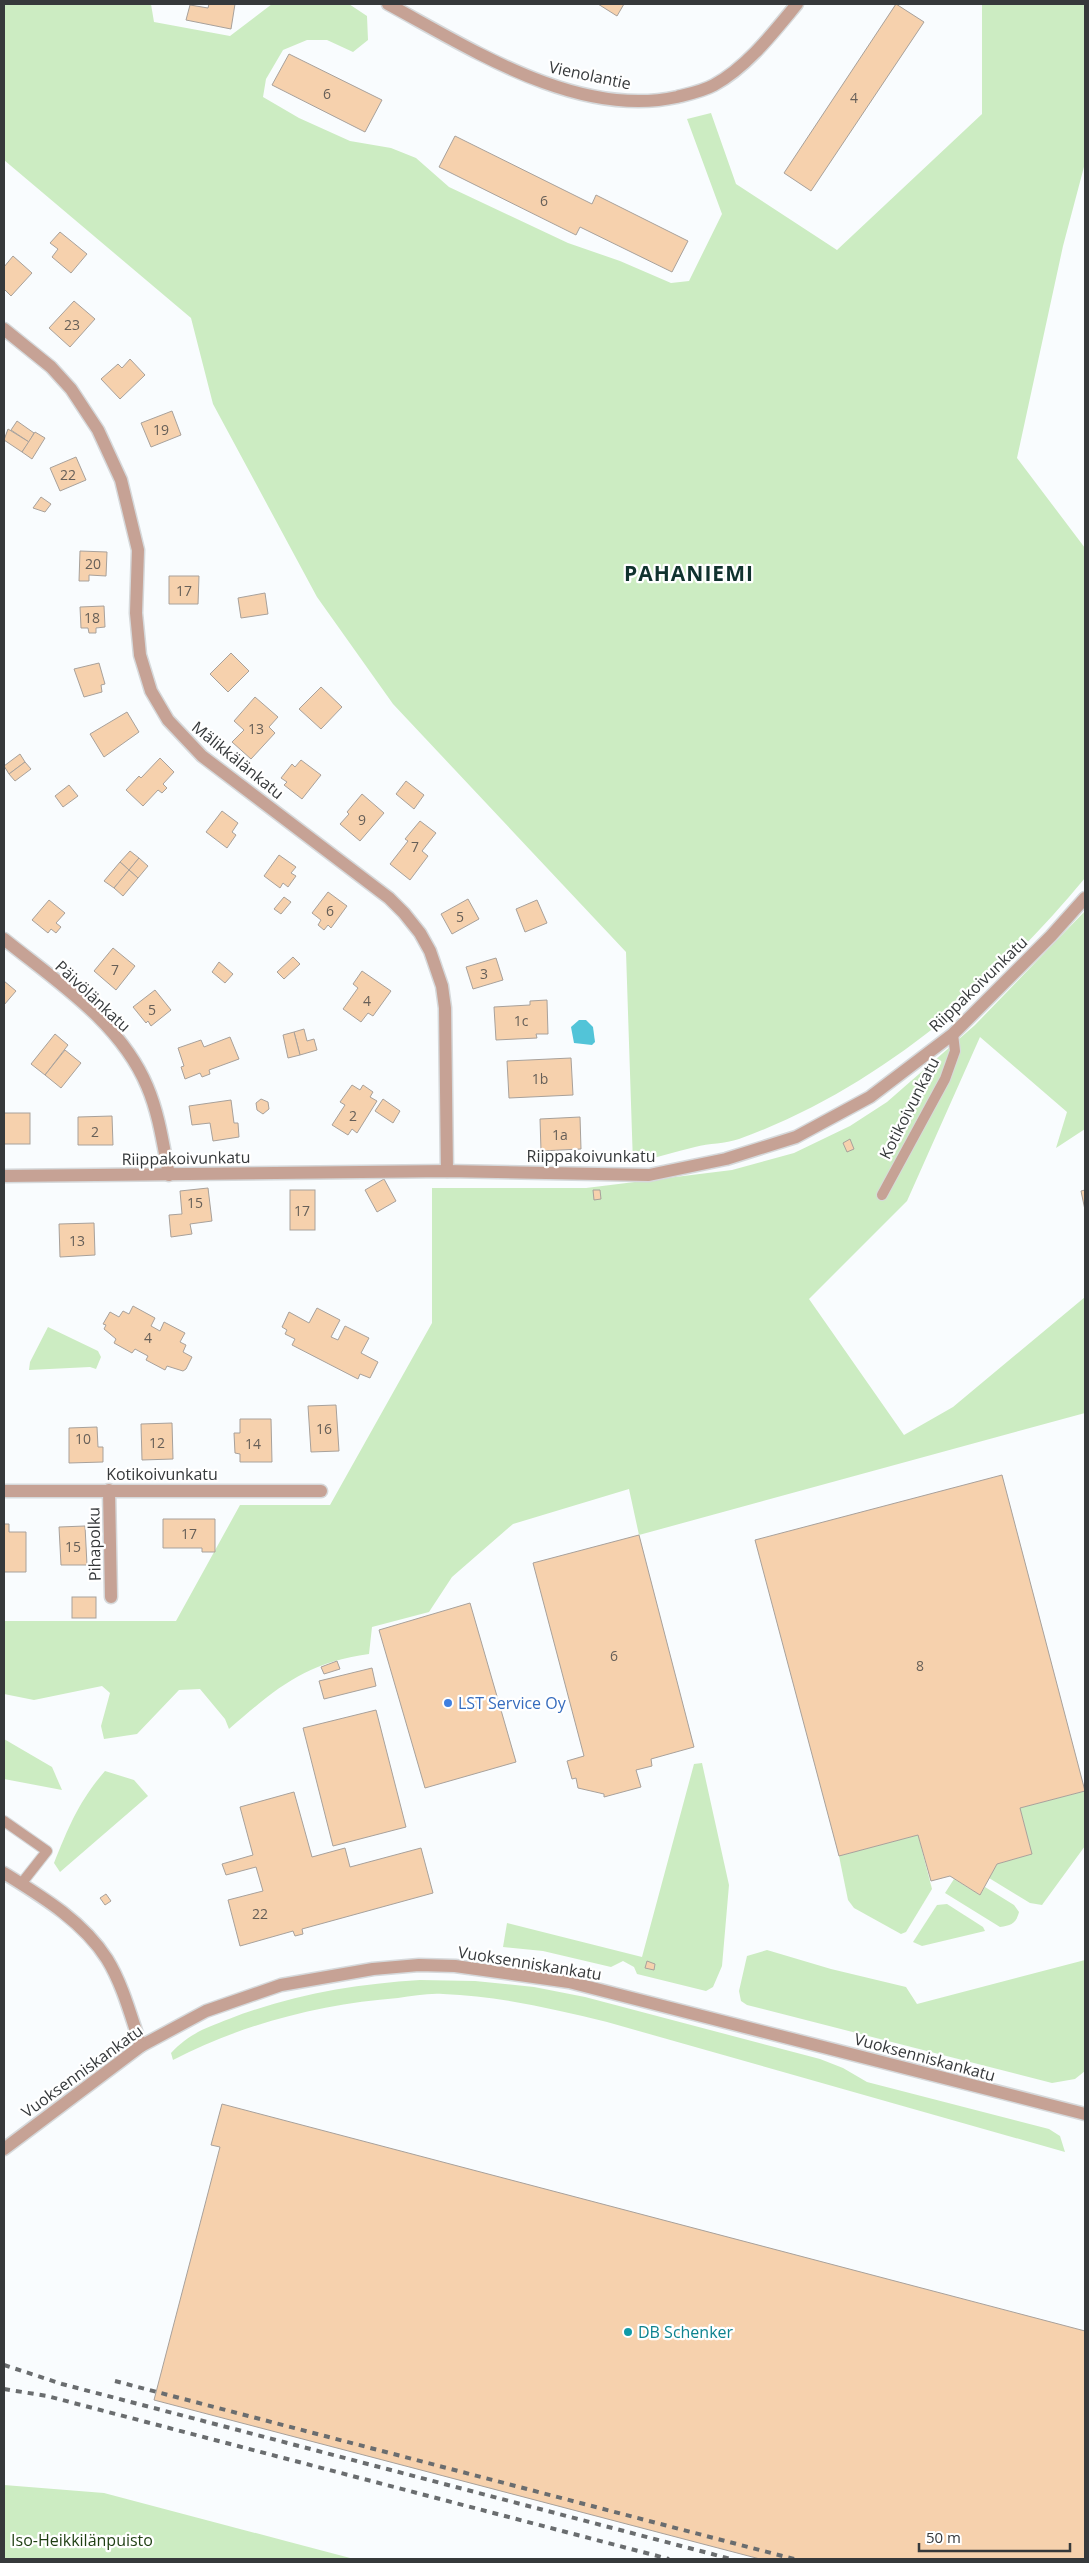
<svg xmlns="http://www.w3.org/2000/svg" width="1089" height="2563" font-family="'Open Sans',sans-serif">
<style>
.green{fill:#ccecc2}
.water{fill:#52c4d8}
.building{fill:#f6d1ad;stroke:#a8a19b}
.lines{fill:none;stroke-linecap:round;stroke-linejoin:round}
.service-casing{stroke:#d6d9db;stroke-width:12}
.minor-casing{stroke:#d6d9db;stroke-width:15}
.tertiary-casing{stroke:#d6d9db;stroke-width:15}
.service{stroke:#c6a295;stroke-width:10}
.minor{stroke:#c6a295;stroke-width:12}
.tertiary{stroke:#c6a295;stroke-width:12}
.rail{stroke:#6a6d6f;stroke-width:4;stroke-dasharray:6 6;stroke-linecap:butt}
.shop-dot{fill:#3f7fe0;stroke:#fff;stroke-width:2}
.culture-dot{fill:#0f9aa8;stroke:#fff;stroke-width:2}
.labels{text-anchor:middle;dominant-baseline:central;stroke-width:4.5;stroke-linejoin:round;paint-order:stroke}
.number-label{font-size:14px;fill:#665f58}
.street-label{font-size:16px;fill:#36393b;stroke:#fff}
.shop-label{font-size:16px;fill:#366cbe;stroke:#fff;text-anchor:start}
.culture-label{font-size:16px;fill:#0d838f;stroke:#fff;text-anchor:start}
.park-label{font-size:16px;fill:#1e3f12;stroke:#fff}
.district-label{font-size:21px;font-weight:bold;letter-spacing:1px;fill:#10322e;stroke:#fff}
</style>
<rect width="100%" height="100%" fill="#f9fcfe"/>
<!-- green -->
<g class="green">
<path d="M4,4H151L154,22L230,36L272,4H349L367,16L368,40L353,52L327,40H307L283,50L266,79L263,97L299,118L350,141L391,148L416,158L449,187L568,243L620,261L671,283L689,281L722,214L687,119L711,113L736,184L837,250L982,114V4H1085V163L1063,246L1017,458L1085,548V878C993,989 877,1089 739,1139C725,1144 709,1143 695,1147C674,1152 653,1158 633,1164L626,952L393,704L317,597L213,404L191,318L4,160Z"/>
<path d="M1085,911V1129L1056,1148L1067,1112L980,1037L907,1201L809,1299L904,1435L953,1407L1085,1297V1413L639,1535L629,1489L513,1524L452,1577L429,1612L372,1627L369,1654C304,1663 277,1688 229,1729L225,1719L200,1689L179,1690L137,1734L104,1739L101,1726L110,1693L102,1686L34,1700L4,1694V1621H176L240,1505H330L432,1323V1188H586L732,1170L794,1153L850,1126L887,1102L975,1025Z"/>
<polygon points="48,1327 98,1351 101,1357 96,1369 90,1367 29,1370 30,1362"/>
<polygon points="4,1739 52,1767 62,1790 4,1779"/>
<polygon points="702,1763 729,1885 722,1966 713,1987 706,1991 637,1974 634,1967 623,1961 611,1967 543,1951 503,1947 507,1923 642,1957 694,1764"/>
<path d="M105,1771L134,1780L148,1796L60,1872L54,1863C69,1826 79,1801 105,1771Z"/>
<polygon points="1085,1791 1085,1846 1042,1905 1030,1903 989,1878 997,1864 1032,1854 1020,1808"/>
<polygon points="918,1835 932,1889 906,1932 901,1934 854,1908 848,1900 839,1856"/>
<path d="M954,1879L980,1895L985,1887L1014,1905L1019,1912C1016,1924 1011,1925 1000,1927L945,1893Z"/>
<polygon points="947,1904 983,1927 985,1931 922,1946 913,1942 937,1905"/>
<polygon points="767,1950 831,1969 906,1987 917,2004 1085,1960 1085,2071 1075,2079 1052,2083 747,2005 741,2001 739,1991 747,1956"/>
<path d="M420,1980L475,1981L534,1987L585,1997L820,2059L843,2068L867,2082L1049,2129L1060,2136L1065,2152L607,2022C553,2009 499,1996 443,1994C428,1993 413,1996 398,1998C321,2004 242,2024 173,2060L171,2053C189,2034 205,2028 229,2019C291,1995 354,1984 420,1980Z"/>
<polygon points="4,2485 104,2493 354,2559 4,2559"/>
</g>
<!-- water -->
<polygon class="water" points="579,1020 586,1020 593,1027 595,1042 592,1045 574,1043 571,1027"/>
<!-- building -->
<g class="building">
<polygon points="209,4 235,4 231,29 186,20 190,5 208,8"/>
<polygon points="598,4 624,4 617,16"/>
<polygon points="896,4 924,22 811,191 784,173"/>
<polygon points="289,54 382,100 365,132 272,85"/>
<polygon points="455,136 592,204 596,195 688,241 672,272 580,227 576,235 439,167"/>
<polygon points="60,232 87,254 71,273 52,257 58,249 50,243"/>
<polygon points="13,256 32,273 11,296 4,289 4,267"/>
<polygon points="74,301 95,319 70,347 49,328"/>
<polygon points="130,359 145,375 120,399 101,379 118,364 122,368"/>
<polygon points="172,411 181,435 151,447 141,423"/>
<polygon points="17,421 34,433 29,442 11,430"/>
<polygon points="8,429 29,442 22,452 4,440"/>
<polygon points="35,432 45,438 32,459 22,452"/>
<polygon points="76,457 86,480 60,491 50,468"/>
<polygon points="41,497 51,504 45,512 33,508"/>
<polygon points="80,551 107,552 106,576 89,575 89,581 79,581"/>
<polygon points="169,576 199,576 198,604 169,604"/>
<polygon points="265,593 268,614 241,618 238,598"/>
<polygon points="104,606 105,627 96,628 96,633 89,633 88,628 81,628 80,607"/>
<polygon points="231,653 249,671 228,692 210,674"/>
<polygon points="99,663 105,684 101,685 102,692 84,697 74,669"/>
<polygon points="321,687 342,707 321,729 299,709"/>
<polygon points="255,697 278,717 269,727 275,733 251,759 232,742 244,730 234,721"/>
<polygon points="127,712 139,732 104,757 90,734"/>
<polygon points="20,754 25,762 9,774 4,766"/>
<polygon points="160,758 174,772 163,784 167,788 162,793 158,790 143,806 126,790 139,776 141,778"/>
<polygon points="301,760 321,775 302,799 284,785 287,782 281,778 292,764 295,767"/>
<polygon points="25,762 31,769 15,781 9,774"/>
<polygon points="406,781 424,795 414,809 396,794"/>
<polygon points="69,785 78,796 63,807 55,796"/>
<polygon points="362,794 384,813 360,841 340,824 349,814 347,812"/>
<polygon points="222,811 238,823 232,832 236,835 227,848 206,832"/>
<polygon points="420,821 436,833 422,851 428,856 410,880 390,864 408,841 405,839"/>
<polygon points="130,851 139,858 129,870 120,862"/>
<polygon points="279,855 296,867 291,873 296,876 288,887 283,883 280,888 264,876"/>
<polygon points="139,858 148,866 138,878 129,870"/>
<polygon points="120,862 129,870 114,888 104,881"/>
<polygon points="129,870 138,878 123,896 114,888"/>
<polygon points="328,892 347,906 331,928 328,925 324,930 318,925 321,920 312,913"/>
<polygon points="284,897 291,902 281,914 274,909"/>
<polygon points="468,899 479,919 452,934 441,914"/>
<polygon points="49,900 65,913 56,923 61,927 56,933 51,929 48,933 32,920"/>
<polygon points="537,900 547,923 525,932 516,909"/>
<polygon points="113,948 135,966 116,990 94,971"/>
<polygon points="293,957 300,964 284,979 277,972"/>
<polygon points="496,958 503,980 473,989 466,967"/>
<polygon points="219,962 233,974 225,983 212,972"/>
<polygon points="362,971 391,991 373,1016 368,1013 361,1022 343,1009 358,988 353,984"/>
<polygon points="4,981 16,991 4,1005"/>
<polygon points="155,990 171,1010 151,1026 148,1021 146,1023 133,1007"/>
<polygon points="547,1000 548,1034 536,1034 537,1038 496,1040 494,1007 530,1005 530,1001"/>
<polygon points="304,1029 307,1041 314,1039 317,1050 300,1055 294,1032"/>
<polygon points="294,1032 300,1055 288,1058 283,1035"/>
<polygon points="55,1034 68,1045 45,1075 31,1064"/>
<polygon points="230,1037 239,1059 209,1070 210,1074 202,1077 200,1073 185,1079 181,1067 184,1066 178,1048 201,1040 204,1047"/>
<polygon points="65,1050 81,1063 61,1088 45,1075"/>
<polygon points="571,1058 573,1095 509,1098 507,1061"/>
<polygon points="352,1085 360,1090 363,1085 373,1092 370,1097 377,1101 357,1133 352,1129 348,1135 332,1125 345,1105 340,1102"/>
<polygon points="261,1099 268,1102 269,1109 263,1114 257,1110 256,1103"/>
<polygon points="383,1099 400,1111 393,1123 375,1111"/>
<polygon points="231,1100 234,1123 238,1123 239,1137 213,1141 210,1123 192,1125 189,1106"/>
<rect x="4" y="1113" width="26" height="31"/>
<polygon points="112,1116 113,1145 78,1145 78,1117"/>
<polygon points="580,1117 581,1149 541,1151 540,1119"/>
<polygon points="850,1139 854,1149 847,1152 843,1143"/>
<polygon points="384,1179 396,1201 377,1212 365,1190"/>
<polygon points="208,1188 212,1221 190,1224 192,1234 171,1237 169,1215 182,1214 180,1191"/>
<rect x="290" y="1190" width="25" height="40"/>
<polygon points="593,1190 600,1190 601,1199 594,1200"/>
<polygon points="1085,1190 1085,1210 1081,1191"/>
<polygon points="94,1223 95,1255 60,1257 59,1224"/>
<polygon points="133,1306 155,1318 151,1326 160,1331 164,1322 185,1333 180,1342 186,1345 183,1352 192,1357 186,1369 183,1371 167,1366 165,1370 146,1360 148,1356 135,1349 132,1353 114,1343 116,1339 104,1329 106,1325 103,1324 110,1312 119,1317 123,1311 129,1314"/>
<polygon points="317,1308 340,1320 331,1337 338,1340 345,1326 369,1338 361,1353 378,1362 370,1378 360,1374 358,1379 292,1345 295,1339 285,1334 287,1330 282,1327 289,1312 309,1323"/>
<polygon points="336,1405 339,1451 311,1452 308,1406"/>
<polygon points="240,1419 271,1419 272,1462 240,1462 240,1454 235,1453 234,1433 240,1433"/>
<polygon points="172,1423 173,1459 142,1460 141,1424"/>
<polygon points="97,1427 98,1447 103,1447 103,1462 69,1463 69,1428"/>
<polygon points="1002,1475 1085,1791 1020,1808 1032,1854 997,1864 980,1895 950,1876 931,1881 918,1835 839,1856 755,1540"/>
<polygon points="163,1519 215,1519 215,1552 202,1552 202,1548 163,1548"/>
<polygon points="4,1524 9,1524 9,1532 26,1532 26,1572 4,1572"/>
<polygon points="85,1526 87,1565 61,1565 59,1527"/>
<polygon points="639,1535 694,1747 651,1759 652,1766 636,1770 641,1787 604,1797 604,1794 578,1788 576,1778 572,1779 567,1761 584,1756 533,1563"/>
<rect x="72" y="1597" width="24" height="21"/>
<polygon points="470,1603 516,1762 425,1788 379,1630"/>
<polygon points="337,1661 340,1669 324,1674 321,1667"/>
<polygon points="372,1668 376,1686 324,1699 319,1681"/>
<polygon points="376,1710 406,1827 333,1846 303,1728"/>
<polygon points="294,1792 312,1857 345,1848 350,1867 421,1848 433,1893 302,1929 303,1934 295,1936 293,1931 240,1946 228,1900 263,1891 256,1867 226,1875 222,1864 253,1855 240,1807"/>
<polygon points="106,1894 111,1901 105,1905 100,1898"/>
<polygon points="647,1961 655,1964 654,1970 645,1968"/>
<polygon points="222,2104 1085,2331 1085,2559 760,2559 154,2400 220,2147 211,2145"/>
</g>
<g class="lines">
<defs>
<g id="service">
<polyline points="882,1195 945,1079 955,1051 953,1034"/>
<polyline points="4,1821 47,1851 21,1884"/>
</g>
<g id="minor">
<path d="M388,4C471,49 578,119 677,97C689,94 703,91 714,85C747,67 773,33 797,4"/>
<polyline points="4,329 51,367 71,389 98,430 121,480 138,550 136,613 140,655 151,691 168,720 202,756 389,898 404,913 420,933 430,951 442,986 445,1008 447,1171"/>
<path d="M4,939C56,981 120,1022 147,1086C159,1114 163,1144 169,1175"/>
<polyline points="4,1176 447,1171 649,1175 726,1159 796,1137 870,1097 953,1034 1051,936 1085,898"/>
<polyline points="109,1490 111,1597"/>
<polyline points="4,1491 321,1491"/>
<polyline points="141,2046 206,2011 281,1985 373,1969 419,1965 455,1966 569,1982 1085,2114"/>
</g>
<path id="tertiary" d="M4,1873C41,1896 83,1921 107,1959C123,1985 131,2017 141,2046L4,2149"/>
</defs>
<!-- service casing -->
<use href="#service" class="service-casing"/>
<!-- minor casing -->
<use href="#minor" class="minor-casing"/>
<!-- tertiary casing -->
<use href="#tertiary" class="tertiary-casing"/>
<!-- service -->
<use href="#service" class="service"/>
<!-- minor -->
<use href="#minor" class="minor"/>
<!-- tertiary -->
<use href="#tertiary" class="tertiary"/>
<!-- rail -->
<g class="rail">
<polyline points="4,2365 62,2384 731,2559"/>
<polyline points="115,2381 794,2559"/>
<polyline points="4,2389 47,2396 669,2559"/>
</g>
</g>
<!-- markers -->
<circle class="shop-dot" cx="448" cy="1703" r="5"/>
<circle class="culture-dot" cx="628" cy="2332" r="5"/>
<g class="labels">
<!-- number labels -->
<g class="number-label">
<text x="327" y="93">6</text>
<text x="854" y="97">4</text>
<text x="544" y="200">6</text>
<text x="72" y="324">23</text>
<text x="161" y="429">19</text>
<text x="68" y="474">22</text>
<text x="93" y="563">20</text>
<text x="184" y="590">17</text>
<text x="92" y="617">18</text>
<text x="256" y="728">13</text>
<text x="362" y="819">9</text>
<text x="415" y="846">7</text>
<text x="330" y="910">6</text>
<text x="460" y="916">5</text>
<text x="115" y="969">7</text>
<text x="484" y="973">3</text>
<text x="367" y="1000">4</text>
<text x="152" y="1009">5</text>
<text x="521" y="1020">1c</text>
<text x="540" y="1078">1b</text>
<text x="353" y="1115">2</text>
<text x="95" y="1131">2</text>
<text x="560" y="1134">1a</text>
<text x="195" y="1202">15</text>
<text x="302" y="1210">17</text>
<text x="77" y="1240">13</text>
<text x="148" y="1337">4</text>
<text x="324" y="1428">16</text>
<text x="83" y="1438">10</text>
<text x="157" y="1442">12</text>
<text x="253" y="1443">14</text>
<text x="189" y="1533">17</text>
<text x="73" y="1546">15</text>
<text x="614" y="1655">6</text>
<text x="920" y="1665">8</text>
<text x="260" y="1913">22</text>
</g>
<!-- street labels -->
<g class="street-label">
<text transform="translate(590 75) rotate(12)">Vienolantie</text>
<text transform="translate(238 760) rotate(39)">Mälikkälänkatu</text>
<text transform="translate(978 984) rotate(-44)">Riippakoivunkatu</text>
<text transform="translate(93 996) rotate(43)">Päivölänkatu</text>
<text transform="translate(909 1108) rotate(-63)">Kotikoivunkatu</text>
<text x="591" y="1156">Riippakoivunkatu</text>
<text transform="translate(186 1158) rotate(-1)">Riippakoivunkatu</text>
<text x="162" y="1474">Kotikoivunkatu</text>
<text transform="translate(94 1544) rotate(-91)">Pihapolku</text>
<text transform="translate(530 1963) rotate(9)">Vuoksenniskankatu</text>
<text transform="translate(925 2057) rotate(15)">Vuoksenniskankatu</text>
<text transform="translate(82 2071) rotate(-36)">Vuoksenniskankatu</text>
</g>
<!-- shop labels -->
<g class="shop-label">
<text x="458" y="1703">LST Service Oy</text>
</g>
<!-- culture labels -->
<g class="culture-label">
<text x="638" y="2332">DB Schenker</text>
</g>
<!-- park labels -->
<g class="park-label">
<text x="82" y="2540">Iso-Heikkilänpuisto</text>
</g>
<!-- district labels -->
<g class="district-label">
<text x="689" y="573">PAHANIEMI</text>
</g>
</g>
<!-- border -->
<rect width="1089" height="2563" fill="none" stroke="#36393b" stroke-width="10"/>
<!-- scale -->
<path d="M919 2543v8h151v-8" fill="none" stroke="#36393b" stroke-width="2.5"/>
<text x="926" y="2543" font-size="15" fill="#36393b" stroke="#ffffff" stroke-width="4" paint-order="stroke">50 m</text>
</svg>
